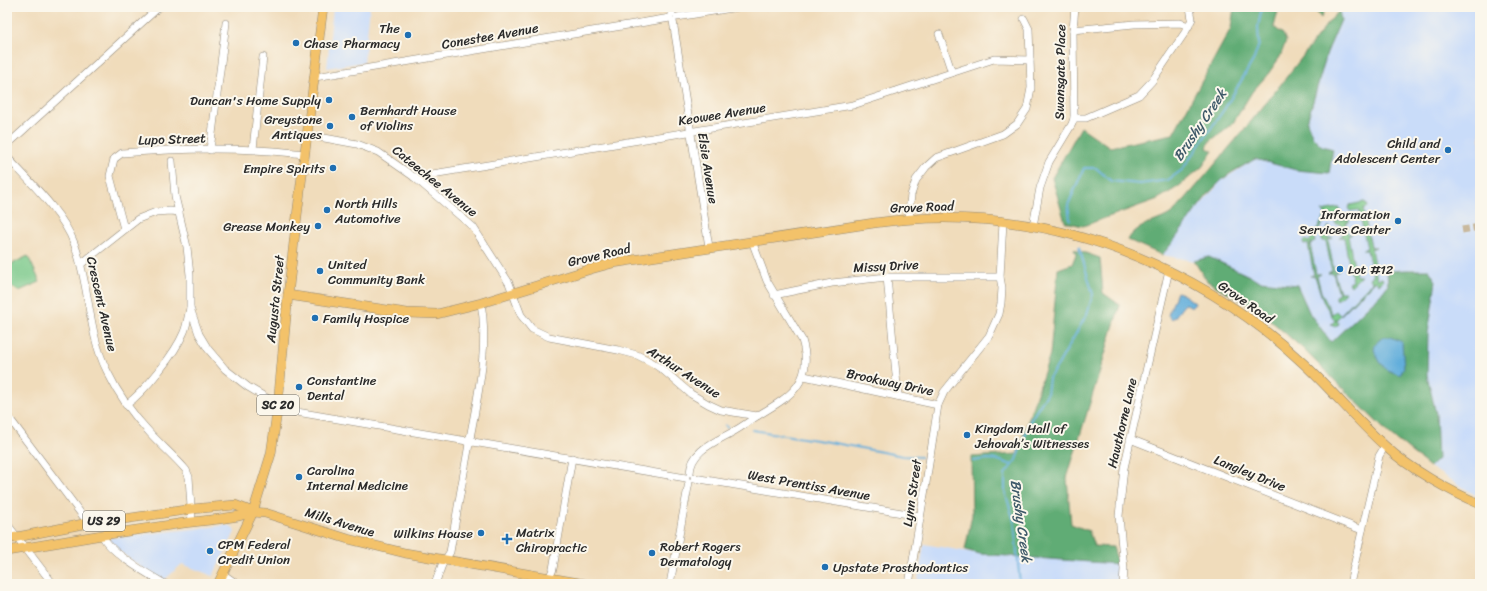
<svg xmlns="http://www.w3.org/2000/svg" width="1487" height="591" font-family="Sriracha,sans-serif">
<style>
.built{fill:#c9dcf9}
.green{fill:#77c788;stroke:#51795a}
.forest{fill:#61ac74;stroke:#466c50}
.water{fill:#62aedb;stroke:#466c83}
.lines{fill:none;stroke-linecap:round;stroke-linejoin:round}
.stream{stroke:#62aedb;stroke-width:2}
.minor-tunnel{stroke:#c9b99e;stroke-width:7;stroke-dasharray:7 3.5;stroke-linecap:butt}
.minor-casing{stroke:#8e8473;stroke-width:8}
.major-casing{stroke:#8e8473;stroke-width:10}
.minor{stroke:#fff;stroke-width:7}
.major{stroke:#f3c26a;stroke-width:9}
.poi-dot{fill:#1f6fb2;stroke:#fbf7ec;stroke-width:1.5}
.labels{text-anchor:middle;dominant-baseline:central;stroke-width:4;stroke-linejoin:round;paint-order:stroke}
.shield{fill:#fbf7ec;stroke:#696865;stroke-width:1}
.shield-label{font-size:12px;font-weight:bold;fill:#2b2b2b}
.poi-label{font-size:13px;fill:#2b2b2b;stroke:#fbf7ec;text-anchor:start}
.street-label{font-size:13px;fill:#2b2b2b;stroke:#fbf7ec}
.water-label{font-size:14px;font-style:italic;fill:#3e5969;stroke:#fbf7ec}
</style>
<rect width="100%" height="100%" fill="#fbf7ec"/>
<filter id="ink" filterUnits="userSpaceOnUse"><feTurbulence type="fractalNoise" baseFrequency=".025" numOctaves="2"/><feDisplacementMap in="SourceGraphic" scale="8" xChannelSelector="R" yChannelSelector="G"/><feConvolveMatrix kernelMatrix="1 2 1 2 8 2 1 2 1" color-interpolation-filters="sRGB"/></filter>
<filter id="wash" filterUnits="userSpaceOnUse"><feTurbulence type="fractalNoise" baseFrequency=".012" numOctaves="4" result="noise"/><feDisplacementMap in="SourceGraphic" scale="16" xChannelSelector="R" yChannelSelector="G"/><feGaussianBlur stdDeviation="0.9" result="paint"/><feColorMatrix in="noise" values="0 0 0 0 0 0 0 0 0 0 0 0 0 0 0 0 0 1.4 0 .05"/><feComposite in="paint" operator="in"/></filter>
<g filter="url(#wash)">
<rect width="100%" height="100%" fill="#f0dcbb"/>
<!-- built -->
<g class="built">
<polygon points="333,7 370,7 364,62 327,68"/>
<polygon points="1335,7 1480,7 1480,498 1430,467 1389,434 1302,348 1261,312 1207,281 1194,261 1162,255 1170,246 1192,215 1222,180 1255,159 1269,163 1322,146 1313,137 1307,122 1328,50 1341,20 1339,11"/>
<polygon points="229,525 233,528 235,532 213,576 182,564 162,582 116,549 109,538"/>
<polygon points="924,544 980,554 1118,564 1117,584 917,584"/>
</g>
<!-- green -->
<g class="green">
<polygon points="1364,202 1366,203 1368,207 1363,209 1371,247 1376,247 1371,249 1377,279 1382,278 1383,280 1380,284 1375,281 1336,320 1339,324 1334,327 1331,324 1335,321 1323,301 1315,276 1310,276 1314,275 1308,244 1304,245 1303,242 1305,240 1309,242 1326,215 1322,211 1337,208 1340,208 1340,213 1327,217 1314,237 1315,242 1310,244 1316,274 1321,274 1317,276 1321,292 1332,314 1336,311 1340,315 1372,282 1370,278 1373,276 1367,250 1362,250 1367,248 1359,210 1350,211 1348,208 1350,205"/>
<polygon points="1349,219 1349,222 1345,223 1348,234 1352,234 1348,236 1354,267 1359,267 1355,268 1356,276 1361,276 1351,286 1349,283 1353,281 1350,269 1345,270 1350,268 1344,237 1339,237 1343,235 1341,224 1336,224 1335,222 1336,221"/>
<polygon points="1329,226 1331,232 1326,234 1327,238 1333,238 1328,240 1334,271 1339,271 1334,273 1340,292 1346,292 1337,300 1335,296 1339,294 1333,273 1328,273 1332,271 1326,241 1322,241 1321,240"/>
<path d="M28,256L40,282L19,291C4,283 7,281 7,266Z"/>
</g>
<!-- forest -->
<g class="forest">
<polygon points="1234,7 1279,7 1274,27 1283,34 1286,41 1280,57 1268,74 1252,92 1233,123 1209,142 1207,148 1213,151 1202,167 1178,187 1158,199 1083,226 1065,222 1052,178 1081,127 1110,147 1173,134 1231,28"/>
<polygon points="1313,7 1326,7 1321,18"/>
<path d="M1339,11L1341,20L1328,50L1307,122L1313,137L1322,146L1333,149L1329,173L1296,170L1255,159C1244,166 1230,172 1221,181C1198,202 1183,232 1162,255L1128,240C1137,222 1162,223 1175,210C1191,193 1206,175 1221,157C1258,114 1293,70 1327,24Z"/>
<polygon points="1074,249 1100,258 1103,293 1120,305 1067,478 1071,524 1089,531 1094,546 1113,547 1118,564 980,554 965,550 972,515 971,457 1017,454 1050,354 1058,269 1072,264 1076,254"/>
<polygon points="1209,257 1260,281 1297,285 1310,314 1331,342 1381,294 1388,285 1387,271 1407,270 1429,270 1436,281 1428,333 1427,375 1436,414 1438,459 1430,467 1389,434 1302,348 1261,312 1207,281 1194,261"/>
</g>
<!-- water -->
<g class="water">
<polygon points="1177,292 1181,293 1194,302 1195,304 1192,307 1186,304 1184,305 1174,318 1171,319 1168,315"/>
<polygon points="1383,337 1390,337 1402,342 1404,368 1400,375 1387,370 1380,362 1374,350 1375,344"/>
</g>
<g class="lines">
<!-- stream -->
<g class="stream">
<polyline points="1070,220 1068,205 1084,168 1096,168 1111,181 1140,184 1168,180 1182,170 1225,108 1254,59 1259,44 1258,27 1262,7"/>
<polyline points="725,425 727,427"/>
<polyline points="752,430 829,442 903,456 921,457"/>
<polyline points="973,461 988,459 998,460 1012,465"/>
<polyline points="1020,584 1014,521 1005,492 1005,474 1016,460 1031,419 1047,394 1049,378 1058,365 1087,314 1093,294 1079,247"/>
</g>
</g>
</g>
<g filter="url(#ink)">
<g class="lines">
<!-- minor-tunnel -->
<polyline class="minor-tunnel" points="1462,230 1480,227"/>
<defs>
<g id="minor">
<polyline points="671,7 672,14"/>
<polyline points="677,17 738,7"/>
<polyline points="673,21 709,247"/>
<polyline points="1073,30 1134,24 1180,23 1189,26"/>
<polyline points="939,34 952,73"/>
<polyline points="315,77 670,18"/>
<polyline points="1074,118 1086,118 1139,95 1152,81 1186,31 1192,19 1190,7"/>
<path d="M308,135L357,144L378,152L414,177L473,227L509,283L521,315L532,329L549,337L618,350L637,355L651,362L663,370L691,394L708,404L721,410L757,416C789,397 815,383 802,340L767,281L752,241"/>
<polyline points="7,145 159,7"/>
<polyline points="253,149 263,57"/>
<polyline points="210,150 226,23"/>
<path d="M7,157C29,181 63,213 74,243C90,284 87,331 107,371C118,394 133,415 150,433C162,446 175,457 186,470L189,477L192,522"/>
<polyline points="172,161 175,196 187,247 190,275 190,308 199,334 208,349 225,369 248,387 284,408 291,411 467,441"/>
<polyline points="414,177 853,105 994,59 1030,60"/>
<polyline points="911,219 909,212 911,195 916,180 926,167 936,158 1003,134 1017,124 1027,109 1031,88 1029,29 1024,19"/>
<polyline points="1033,226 1040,188 1049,162 1072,124 1074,118 1073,30 1075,7"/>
<path d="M124,229L110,176L114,159L122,153C181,148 246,147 305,154"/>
<polyline points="81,264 138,219 156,212 170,211 179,212"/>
<polyline points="887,277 898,396"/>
<polyline points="774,295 832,283 887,277 1000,277"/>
<polyline points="804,376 938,405"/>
<path d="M126,405C145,391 175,354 184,332C187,325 188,316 190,308"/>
<polyline points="7,415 88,523"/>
<path d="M470,438C478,395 489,346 481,303"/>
<polyline points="1130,439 1362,530"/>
<polyline points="473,442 471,438 467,440 467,442 469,444 473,442 686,478"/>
<path d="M690,473C691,449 718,441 736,430C743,426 750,421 757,416"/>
<polyline points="694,478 920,516"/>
<polyline points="7,524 53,584"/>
<path d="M102,535C110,553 148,574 165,584"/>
<polyline points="223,574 237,584"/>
<polyline points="435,584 442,565 450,552 469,444"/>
<polyline points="547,584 553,569 572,458"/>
<polyline points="670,584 689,482"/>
<polyline points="909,584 926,483 938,405 944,392 989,336 999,314 1001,303 1002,288 1000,277 1003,222"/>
<polyline points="1123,584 1124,569 1119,516 1124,468 1169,270"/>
<polyline points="1350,584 1379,456 1385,446"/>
</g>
<g id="major">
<path d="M288,295L407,313L437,314L481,303L591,269L613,263L874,223C897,220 920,218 944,218C1077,218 1207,273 1304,364C1332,390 1356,420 1385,446C1410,469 1449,491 1480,504"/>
<polyline points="7,539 88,523 124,519 192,509 235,505 253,512"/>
<polyline points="7,551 102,535 184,523 219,519 239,516 253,512 265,513 348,539 405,553 585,584"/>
<polyline points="218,584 253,512 271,454 278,405 288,295 296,224 323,7"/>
</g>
</defs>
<!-- minor casing -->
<use href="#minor" class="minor-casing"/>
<!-- major casing -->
<use href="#major" class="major-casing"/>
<!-- minor -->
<use href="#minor" class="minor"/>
<!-- major -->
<use href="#major" class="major"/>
</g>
</g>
<!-- markers -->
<g class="poi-dot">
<circle cx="408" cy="35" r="4"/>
<circle cx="296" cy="43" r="4"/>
<circle cx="329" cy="100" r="4"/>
<circle cx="352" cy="117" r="4"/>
<circle cx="330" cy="126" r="4"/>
<circle cx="1448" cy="150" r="4"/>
<circle cx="333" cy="168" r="4"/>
<circle cx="327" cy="210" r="4"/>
<circle cx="1398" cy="221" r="4"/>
<circle cx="318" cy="226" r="4"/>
<circle cx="1340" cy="269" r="4"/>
<circle cx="320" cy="271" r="4"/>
<circle cx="315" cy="318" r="4"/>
<circle cx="299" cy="387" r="4"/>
<circle cx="967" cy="435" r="4"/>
<circle cx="299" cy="477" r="4"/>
<circle cx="481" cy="533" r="4"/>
<path d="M505 533h4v4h4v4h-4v4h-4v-4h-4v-4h4z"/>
<circle cx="210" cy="551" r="4"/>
<circle cx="652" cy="553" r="4"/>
<circle cx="825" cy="567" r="4"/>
</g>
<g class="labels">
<!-- shield labels -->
<g class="shield">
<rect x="257" y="395" width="42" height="20" rx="3"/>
<rect x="83" y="511" width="42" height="20" rx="3"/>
</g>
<g class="shield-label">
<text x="278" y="405">SC 20</text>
<text x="104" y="521">US 29</text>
</g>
<!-- poi labels -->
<g class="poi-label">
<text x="400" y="28" text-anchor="end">The<tspan x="400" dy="15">Pharmacy</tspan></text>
<text x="304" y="43">Chase</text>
<text x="321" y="100" text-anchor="end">Duncan's Home Supply</text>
<text x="360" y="110">Bernhardt House<tspan x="360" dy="15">of Violins</tspan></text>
<text x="322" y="119" text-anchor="end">Greystone<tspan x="322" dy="15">Antiques</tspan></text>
<text x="1440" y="143" text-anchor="end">Child and<tspan x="1440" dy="15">Adolescent Center</tspan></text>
<text x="325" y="168" text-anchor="end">Empire Spirits</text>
<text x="335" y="203">North Hills<tspan x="335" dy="15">Automotive</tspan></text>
<text x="1390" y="214" text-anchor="end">Information<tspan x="1390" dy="15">Services Center</tspan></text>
<text x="310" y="226" text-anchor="end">Grease Monkey</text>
<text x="328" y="264">United<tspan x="328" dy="15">Community Bank</tspan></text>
<text x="1348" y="269">Lot #12</text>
<text x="323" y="318">Family Hospice</text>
<text x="307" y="380">Constantine<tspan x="307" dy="15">Dental</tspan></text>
<text x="975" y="428">Kingdom Hall of<tspan x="975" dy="15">Jehovah’s Witnesses</tspan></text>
<text x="307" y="470">Carolina<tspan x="307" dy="15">Internal Medicine</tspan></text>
<text x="516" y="532">Matrix<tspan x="516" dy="15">Chiropractic</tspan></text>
<text x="473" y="533" text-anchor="end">Wilkins House</text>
<text x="218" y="544">CPM Federal<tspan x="218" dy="15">Credit Union</tspan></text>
<text x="660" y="546">Robert Rogers<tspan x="660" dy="15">Dermatology</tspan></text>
<text x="833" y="567">Upstate Prosthodontics</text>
</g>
<!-- street labels -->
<g class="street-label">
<text transform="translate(490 36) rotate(-10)">Conestee Avenue</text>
<text transform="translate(1060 72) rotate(-89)">Swansgate Place</text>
<text transform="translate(722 114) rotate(-9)">Keowee Avenue</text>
<text transform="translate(172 139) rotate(-2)">Lupo Street</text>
<text transform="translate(708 168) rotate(81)">Elsie Avenue</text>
<text transform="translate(435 181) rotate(39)">Cateechee Avenue</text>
<text transform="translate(922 207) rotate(-2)">Grove Road</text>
<text transform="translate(599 255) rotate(-13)">Grove Road</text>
<text transform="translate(886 266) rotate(-3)">Missy Drive</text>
<text transform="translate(275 299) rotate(-84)">Augusta Street</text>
<text transform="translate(1246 302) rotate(35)">Grove Road</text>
<text transform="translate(102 304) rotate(77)">Crescent Avenue</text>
<text transform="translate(684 372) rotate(33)">Arthur Avenue</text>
<text transform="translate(890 382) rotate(12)">Brookway Drive</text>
<text transform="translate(1122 423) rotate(-77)">Hawthorne Lane</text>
<text transform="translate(1250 473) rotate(22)">Langley Drive</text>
<text transform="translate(809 485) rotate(10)">West Prentiss Avenue</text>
<text transform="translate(912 493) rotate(-82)">Lynn Street</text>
<text transform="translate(340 522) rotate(17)">Mills Avenue</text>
</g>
<!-- water labels -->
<g class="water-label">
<text transform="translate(1200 125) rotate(-56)">Brushy Creek</text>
<text transform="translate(1021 521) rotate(82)">Brushy Creek</text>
</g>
</g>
<!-- margin -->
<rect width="1487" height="591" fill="none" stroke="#fbf7ec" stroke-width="24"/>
</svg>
